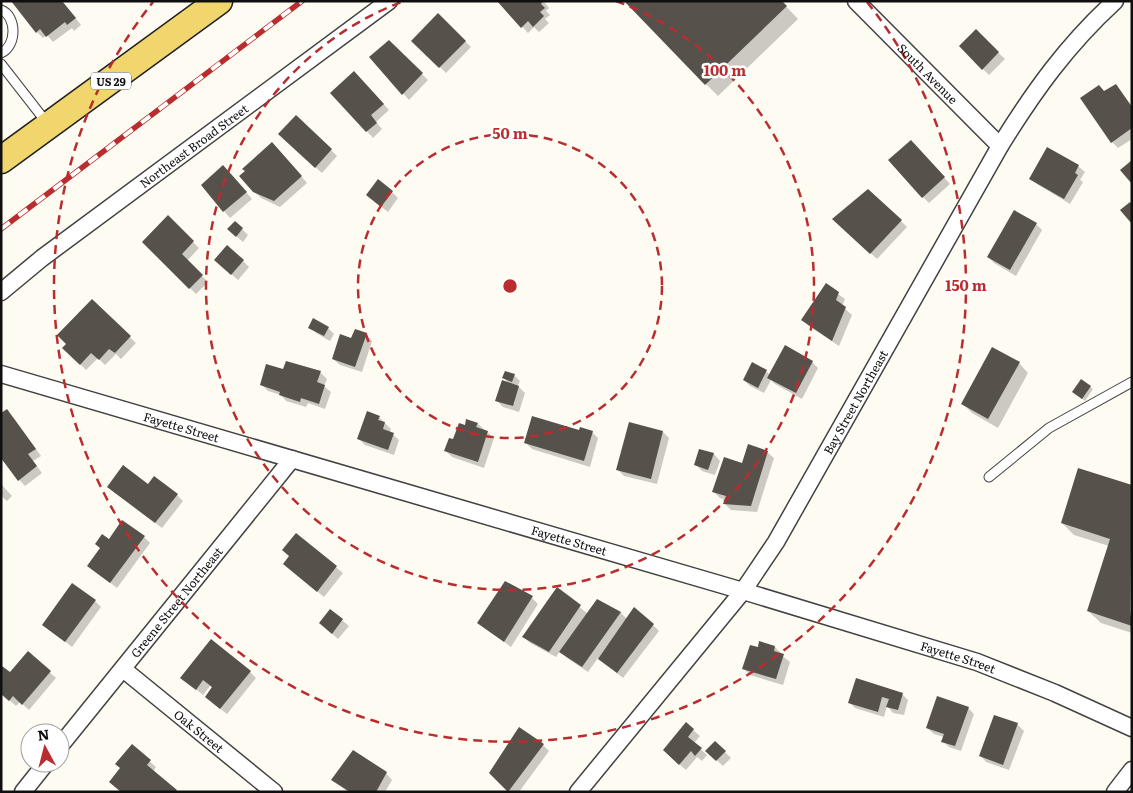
<svg xmlns="http://www.w3.org/2000/svg" width="1133" height="793" font-family="Literata,serif">
<style>
.shadow{fill:#0003}
.building{fill:#57514c}
.lines{fill:none;stroke-linecap:round;stroke-linejoin:round}
.lane-casing{stroke:#424242;stroke-width:11}
.street-casing{stroke:#424242;stroke-width:19}
.primary-casing{stroke:#202020;stroke-width:29}
.lane{stroke:#fff;stroke-width:9}
.street{stroke:#fff;stroke-width:16}
.primary{stroke:#f1d66e;stroke-width:26}
.rail-casing{stroke:#b92d2f;stroke-width:5.5}
.rail{stroke:#fff;stroke-width:4;stroke-dasharray:11;stroke-linecap:butt}
.ring{fill:none;stroke:#b92d2f;stroke-width:2.5;stroke-dasharray:9 6}
.labels{text-anchor:middle;dominant-baseline:central;stroke-width:5;stroke-linejoin:round;paint-order:stroke}
.shield{fill:#fff;stroke:#575757;stroke-width:1}
.shield-label{font-size:11px;font-weight:bold;fill:#0f0f0f}
.street-label{font-size:12px;fill:#0f0f0f;stroke:#fff}
.centre{fill:#b92d2f;stroke:#fff;stroke-width:2.5}
.ring-label{font-size:15px;text-anchor:middle;font-weight:bold;fill:#b92d2f;stroke:#fff;stroke-width:5;stroke-linejoin:round;paint-order:stroke}
</style>
<rect width="100%" height="100%" fill="#fefcf2"/>
<!-- shadow -->
<g class="shadow">
<polygon points="62,1 81,25 74,31 72,28 53,42 47,35 43,38 37,32"/>
<polygon points="499,1 547,1 545,3 549,8 546,11 550,15 545,19 549,23 539,32 534,27 528,33"/>
<polygon points="781,1 798,19 718,96 706,84"/>
<polygon points="438,15 471,47 446,73 413,41"/>
<polygon points="976,31 1005,59 989,75 960,46"/>
<polygon points="389,42 428,80 409,100 371,57"/>
<polygon points="360,78 389,110 376,122 382,129 373,138 332,93"/>
<polygon points="1115,85 1132,106 1132,139 1118,148 1112,142 1105,92"/>
<polygon points="285,140 331,150 337,156 322,173"/>
<polygon points="917,148 950,184 929,203 923,197"/>
<polygon points="1048,149 1078,166 1085,172 1080,180 1083,182 1070,204 1037,184 1031,178"/>
<polygon points="278,150 307,183 280,207 261,198 254,191"/>
<polygon points="229,173 252,199 230,218 202,185"/>
<polygon points="392,192 398,198 388,212 367,195"/>
<polygon points="168,217 199,248 187,261 208,282 196,294 143,242"/>
<polygon points="901,221 907,227 877,259 840,225"/>
<polygon points="1036,224 1042,230 1016,276 994,263 988,257"/>
<polygon points="242,229 248,235 243,242 235,235"/>
<polygon points="243,261 249,267 238,280 222,266"/>
<polygon points="826,285 845,299 842,306 852,315 839,346 809,326 803,320"/>
<polygon points="92,301 136,343 121,359 116,354 105,365 98,358 86,370 64,348"/>
<polygon points="310,327 328,328 334,334 330,341 316,333"/>
<polygon points="366,334 372,341 362,372 340,365 333,359 352,339"/>
<polygon points="287,362 321,373 327,379 324,386 331,392 325,409 308,403 306,407 286,401 281,395 268,391 262,385 284,371"/>
<polygon points="812,362 818,368 802,399 775,384 771,380 764,393 750,386 744,380 766,371 770,375"/>
<polygon points="1019,363 1028,373 998,428 972,413 963,404"/>
<polygon points="514,375 520,381 518,386 525,393 519,412 503,407 497,401 509,384 504,378"/>
<polygon points="1090,387 1093,389 1085,401 1073,392"/>
<polygon points="1,415 13,417 41,456 33,461 42,473 25,486 1,459"/>
<polygon points="379,417 391,429 390,432 399,440 394,455 365,445 359,439"/>
<polygon points="478,424 494,438 484,468 452,457 446,451 465,426"/>
<polygon points="592,432 598,438 590,467 532,449 526,443"/>
<polygon points="663,432 669,438 657,484 624,476 618,470"/>
<polygon points="700,450 714,454 720,461 715,475 702,471 696,465"/>
<polygon points="767,452 774,458 757,512 731,510 725,504 726,500 720,498 714,492 743,464"/>
<polygon points="1,484 12,496 7,501 1,496"/>
<polygon points="148,486 177,495 183,501 162,528 108,487"/>
<polygon points="1132,486 1132,633 1101,623 1088,611 1109,546 1074,535 1062,523"/>
<polygon points="296,535 343,573 324,597 284,564 290,557"/>
<polygon points="144,537 150,543 117,588 89,566 109,540"/>
<polygon points="557,589 588,614 598,600 621,613 627,619 653,625 659,631 623,678 598,658 588,672 567,658 560,651 556,657 530,643 524,637"/>
<polygon points="532,598 538,604 511,647 479,623"/>
<polygon points="95,601 101,607 72,647 43,624"/>
<polygon points="331,611 349,626 338,639 320,623"/>
<polygon points="775,647 781,653 780,654 790,662 783,685 750,675 744,669 759,648"/>
<polygon points="28,653 56,678 29,710 20,702 16,706 1,693 10,674"/>
<polygon points="250,672 256,678 227,714 213,703 213,688 210,686 203,695 182,678"/>
<polygon points="902,694 908,700 904,715 893,713 887,706 884,717 855,708 849,702"/>
<polygon points="968,708 974,714 961,751 949,747 943,741 944,737 934,734 927,728"/>
<polygon points="686,724 700,736 694,743 707,755 702,761 697,757 686,770 670,756"/>
<polygon points="1017,724 1024,731 1009,770 986,762 980,755"/>
<polygon points="543,745 549,751 519,792 509,792 490,773"/>
<polygon points="132,746 156,767 153,772 177,792 122,792 122,769"/>
<polygon points="707,751 725,752 731,758 723,766"/>
<polygon points="386,773 392,780 385,792 348,792 333,780"/>
</g>
<!-- building -->
<g class="building">
<polygon points="11,1 62,1 76,18 67,25 65,22 46,37 40,29 36,33"/>
<polygon points="497,1 543,1 541,4 545,8 540,12 544,16 533,27 528,21 521,28"/>
<polygon points="624,1 782,1 787,6 705,85"/>
<polygon points="438,13 466,41 439,68 411,41"/>
<polygon points="976,29 999,52 982,70 959,46"/>
<polygon points="389,40 423,73 402,95 369,57"/>
<polygon points="354,71 384,104 371,115 377,123 366,132 330,93"/>
<polygon points="1116,84 1132,107 1132,128 1111,143 1080,98 1099,85 1104,91"/>
<polygon points="296,115 332,149 315,168 278,134"/>
<polygon points="911,140 945,177 922,198 888,160"/>
<polygon points="272,142 302,176 274,201 253,192 239,176 245,171 242,169"/>
<polygon points="1047,147 1079,165 1075,173 1078,175 1064,199 1029,179"/>
<polygon points="1132,160 1132,184 1120,170"/>
<polygon points="223,165 247,192 223,212 201,185"/>
<polygon points="378,179 393,191 381,207 366,195"/>
<polygon points="868,189 902,220 870,254 832,219"/>
<polygon points="1130,202 1132,204 1132,224 1120,210"/>
<polygon points="1014,210 1037,223 1010,270 987,257"/>
<polygon points="168,215 194,241 182,254 203,275 189,289 142,242"/>
<polygon points="235,221 243,228 236,237 227,229"/>
<polygon points="227,245 244,260 231,275 214,260"/>
<polygon points="826,283 839,292 836,300 846,307 832,341 801,320"/>
<polygon points="92,299 131,336 115,353 109,349 99,360 91,353 80,365 62,348 66,344 57,335"/>
<polygon points="313,318 329,327 324,336 308,328"/>
<polygon points="355,329 367,333 355,367 332,359 340,334 351,338"/>
<polygon points="785,345 813,361 796,393 767,378"/>
<polygon points="992,347 1020,362 988,419 961,404"/>
<polygon points="286,361 321,371 317,382 325,385 319,404 301,398 300,402 279,395 280,392 260,385 266,364 283,369"/>
<polygon points="752,362 767,370 758,388 743,380"/>
<polygon points="505,371 515,374 512,382 502,378"/>
<polygon points="1081,379 1091,386 1082,399 1072,392"/>
<polygon points="502,380 519,386 513,406 495,401"/>
<polygon points="7,409 36,449 28,454 37,466 18,481 1,458 1,413"/>
<polygon points="367,411 380,416 378,420 385,422 383,429 394,433 388,450 357,439"/>
<polygon points="532,416 579,430 580,427 593,431 584,461 524,443"/>
<polygon points="466,419 478,423 476,427 488,431 478,462 444,451 449,438 453,439 459,423 465,425"/>
<polygon points="629,422 663,431 651,479 616,470"/>
<polygon points="748,444 768,451 751,506 723,504 726,496 712,492 724,457 742,463"/>
<polygon points="699,449 714,453 708,470 694,465"/>
<polygon points="123,465 148,484 154,476 178,494 155,523 107,487"/>
<polygon points="1078,468 1132,485 1130,610 1132,626 1087,611 1110,539 1061,523"/>
<polygon points="122,520 145,536 110,583 87,566 100,548 95,544 102,534 109,539"/>
<polygon points="296,533 337,566 317,592 283,564 289,556 282,550"/>
<polygon points="505,581 533,596 504,642 477,623"/>
<polygon points="72,583 96,600 65,642 42,625"/>
<polygon points="557,587 581,605 549,652 522,637"/>
<polygon points="597,599 621,612 582,667 559,652"/>
<polygon points="634,607 654,624 617,673 598,659"/>
<polygon points="330,609 343,619 332,634 319,623"/>
<polygon points="211,639 251,671 220,709 205,697 212,687 203,680 196,690 180,678"/>
<polygon points="759,641 775,646 774,651 784,654 776,679 742,669 750,645 758,647"/>
<polygon points="28,651 51,671 22,705 13,696 9,701 1,694 1,667 2,666 10,672"/>
<polygon points="856,678 903,693 898,710 886,707 889,699 882,697 878,712 848,703"/>
<polygon points="937,696 969,707 955,746 941,742 944,734 926,728"/>
<polygon points="994,715 1018,723 1003,765 979,756"/>
<polygon points="686,722 694,729 688,737 702,748 695,756 691,751 679,765 663,750"/>
<polygon points="519,727 544,744 508,792 489,773"/>
<polygon points="715,741 726,751 716,761 705,751"/>
<polygon points="132,744 151,760 147,765 177,790 175,792 121,792 109,782 120,768 115,764"/>
<polygon points="353,750 387,772 376,792 350,792 331,780"/>
</g>
<g class="lines">
<defs>
<g id="lane">
<path d="M1,10C17,16 17,46 1,53"/>
<polyline points="1,64 47,123"/>
<polyline points="989,477 1049,428 1132,382"/>
</g>
<g id="street">
<path id="s1" d="M856,1L1000,146"/>
<path id="s2" d="M1,292L42,258L389,1"/>
<path id="s3" d="M1,374L743,591L977,662L1055,693L1132,728"/>
<path id="s4" d="M123,669L274,792"/>
<path id="s5" d="M60,746L292,459"/>
<polyline points="23,792 46,763"/>
<path id="s6" d="M578,792L743,591L776,542L1000,146C1034,91 1067,45 1115,1"/>
<polyline points="1115,792 1132,770"/>
</g>
<polyline id="primary" points="1,160 219,1"/>
</defs>
<!-- lane casing -->
<use href="#lane" class="lane-casing"/>
<!-- street casing -->
<use href="#street" class="street-casing"/>
<!-- primary casing -->
<use href="#primary" class="primary-casing"/>
<!-- lane -->
<use href="#lane" class="lane"/>
<!-- street -->
<use href="#street" class="street"/>
<!-- primary -->
<use href="#primary" class="primary"/>
<defs>
<polyline id="rail" points="1,229 302,1"/>
</defs>
<!-- rail casing -->
<use href="#rail" class="rail-casing"/>
<!-- rail -->
<use href="#rail" class="rail"/>
</g>
<!-- distance rings -->
<g class="ring">
<circle cx="510" cy="286" r="152"/>
<path d="M616 1A304 304 0 1 1 404 1"/>
<path d="M867 2A456 456 0 1 1 153 2"/>
</g>
<g class="labels">
<!-- shield labels -->
<rect class="shield" x="91" y="72.5" width="40" height="17" rx="4"/>
<g class="shield-label">
<text x="111" y="81">US 29</text>
</g>
<!-- street labels -->
<g class="street-label">
<text stroke="none"><textPath href="#s1" startOffset="102">South Avenue</textPath></text>
<text stroke="none"><textPath href="#s2" startOffset="242">Northeast Broad Street</textPath></text>
<text stroke="none"><textPath href="#s6" startOffset="480">Bay Street Northeast</textPath></text>
<text stroke="none"><textPath href="#s3" startOffset="188">Fayette Street</textPath></text>
<text stroke="none"><textPath href="#s3" startOffset="592">Fayette Street</textPath></text>
<text stroke="none"><textPath href="#s5" startOffset="185">Greene Street Northeast</textPath></text>
<text stroke="none"><textPath href="#s3" startOffset="998">Fayette Street</textPath></text>
<text stroke="none"><textPath href="#s4" startOffset="98">Oak Street</textPath></text>
</g>
</g>
<circle cx="510" cy="286" r="8" class="centre"/>
<g class="ring-label">
<text x="725" y="76">100 m</text>
<text x="510" y="139">50 m</text>
<text x="966" y="291">150 m</text>
</g>
<!-- border -->
<rect width="1133" height="793" fill="none" stroke="#0f0f0f" stroke-width="5"/>
<!-- north arrow -->
<g transform="translate(45 748) rotate(353)"><circle r="24" fill="#ffffff" stroke="#9f9f9f"/>
<path d="M0-4L9 19L0 12L-9 19Z" fill="#b92d2f"/>
<text y="-8" font-size="14" font-weight="bold" text-anchor="middle" fill="#0f0f0f">N</text>
</g>
</svg>
